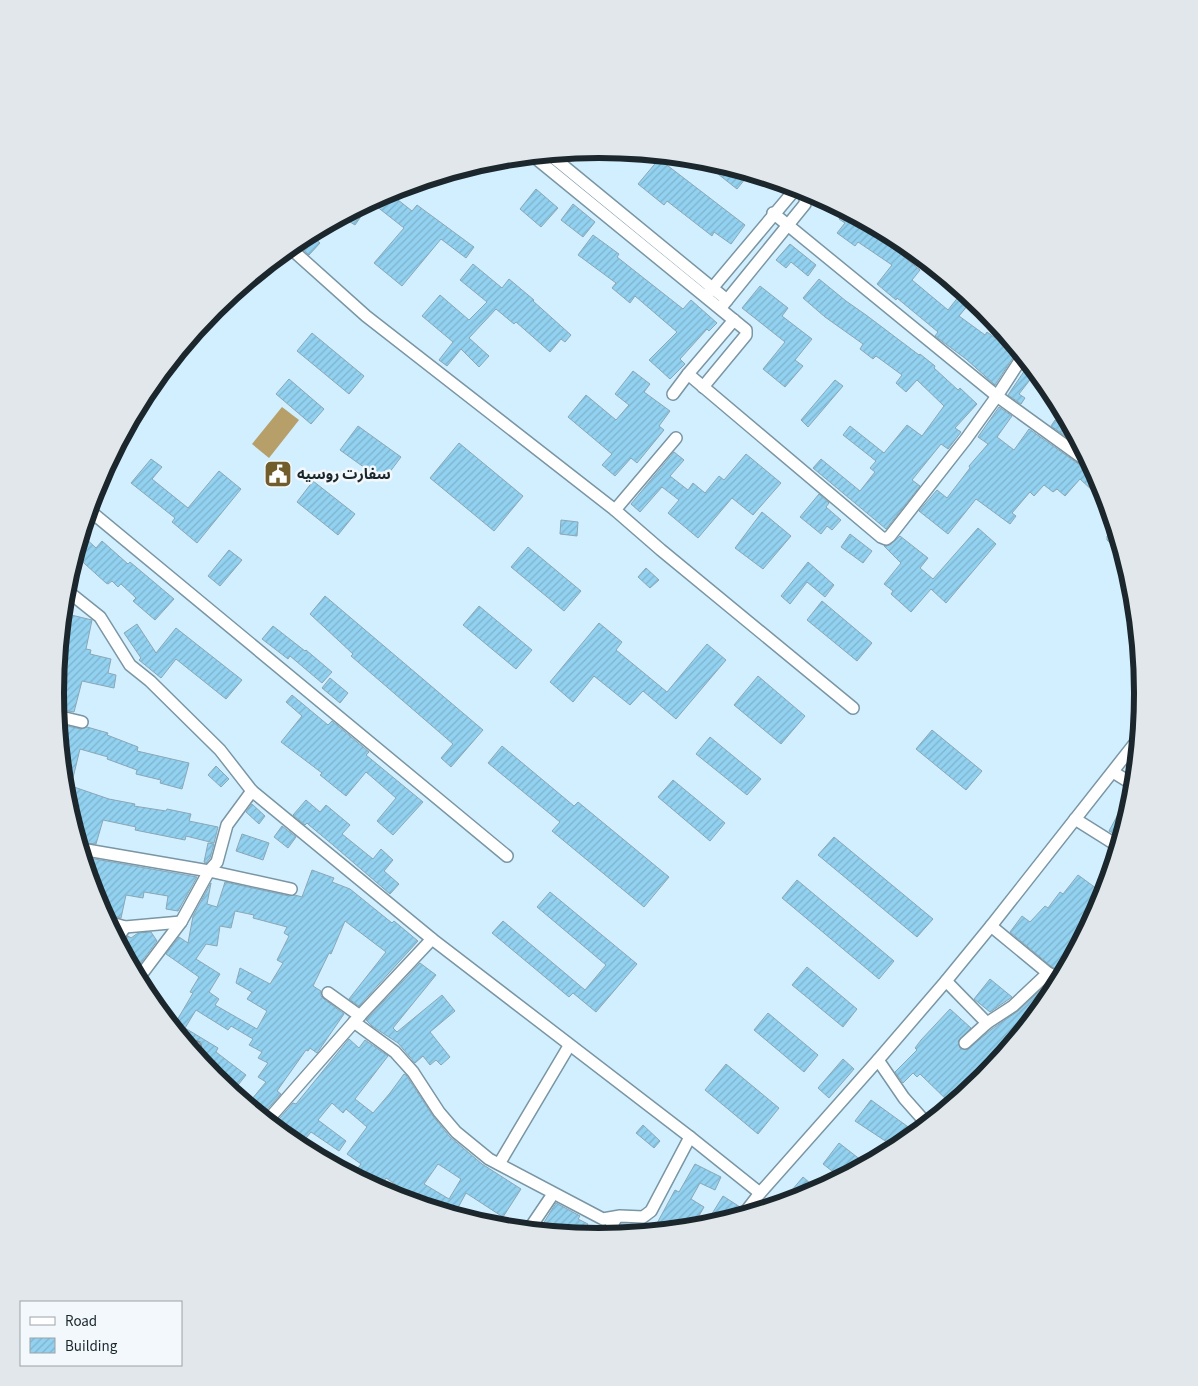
<svg xmlns="http://www.w3.org/2000/svg" width="1198" height="1386" font-family="'Source Sans 3','Noto Sans Arabic',sans-serif">
<style>
.water{fill:#b69f69}
.building{fill:url(#building-hatch);stroke:#8ba7b6;fill-rule:evenodd}
.lines{fill:none;stroke-linecap:round;stroke-linejoin:round}
.minor-casing{stroke:#7a96a4;stroke-width:14}
.minor{stroke:#fff;stroke-width:11}
.labels{text-anchor:middle;dominant-baseline:central;stroke-width:5;stroke-linejoin:round;paint-order:stroke}
.poi-label{font-size:15px;font-weight:bold;fill:#1b272c;stroke:#f2f8fb;text-anchor:start}
.rim{fill:none;stroke:#1b272c;stroke-width:6}
</style>
<defs>
<pattern id="building-hatch" width="6" height="6" patternUnits="userSpaceOnUse" patternTransform="scale(1.25)"><rect width="6" height="6" fill="#92d1ef"/><path d="M-1 1l2-2M0 6l6-6M5 7l2-2" fill="none" stroke="#7db3cd"/></pattern>
</defs>
<rect width="100%" height="100%" fill="#d1efff"/>
<!-- water -->
<polygon class="water" points="282,407 299,420 269,458 252,444"/>
<!-- building -->
<g class="building">
<polygon points="659,159 745,225 731,244 714,232 712,236 667,201 664,205 638,184"/>
<polygon points="699,159 705,160 750,173 737,189"/>
<polygon points="536,189 558,208 541,227 520,209"/>
<polygon points="388,192 412,211 417,205 474,247 466,258 441,239 402,286 374,263 404,228 371,202 355,225 342,217"/>
<polygon points="573,204 595,222 583,237 561,220"/>
<polygon points="845,210 897,240 892,247 920,270 912,280 948,310 963,291 973,299 959,316 985,335 987,332 998,340 1003,332 1015,347 1013,351 1016,353 995,385 966,359 935,336 938,332 897,298 896,300 877,284 892,265 858,242 855,246 837,233 845,223 839,219"/>
<polygon points="310,234 320,243 309,255 295,242"/>
<polygon points="593,235 619,254 617,257 683,309 691,300 717,323 709,331 707,329 680,359 685,364 670,379 649,360 677,332 635,296 630,303 612,288 616,283 578,255"/>
<polygon points="790,244 816,265 808,276 791,262 786,268 776,260"/>
<polygon points="473,264 502,288 509,279 534,300 533,301 571,335 565,342 561,339 550,352 516,322 514,324 496,309 469,338 489,356 479,367 461,349 447,366 439,360 453,342 422,316 440,295 469,320 487,302 460,280"/>
<polygon points="819,279 846,301 866,315 919,355 920,354 935,366 934,368 958,390 960,388 977,404 955,428 961,432 948,449 941,444 912,480 920,486 886,529 813,468 821,459 860,491 875,472 870,468 876,461 843,435 850,426 884,453 907,425 922,436 944,406 917,380 906,392 896,383 902,375 876,356 873,359 860,349 863,344 825,317 803,298"/>
<polygon points="760,286 788,308 782,316 812,339 795,360 803,366 785,387 763,369 785,342 742,308"/>
<polygon points="312,333 364,376 349,394 297,351"/>
<polygon points="1029,364 1036,372 1019,394 1025,398 1021,404 1008,395"/>
<polygon points="633,371 650,384 644,392 670,411 659,426 664,430 637,463 631,458 615,476 602,465 612,454 568,417 586,395 616,420 629,405 615,394"/>
<polygon points="289,379 324,409 311,424 276,394"/>
<polygon points="835,380 843,386 808,427 801,420"/>
<polygon points="999,407 1012,416 997,437 1014,450 1029,429 1097,477 1108,505 1080,479 1065,496 1057,489 1053,492 1044,485 1034,496 1030,492 1012,513 1016,516 1010,524 976,499 948,534 919,511 937,490 947,498 970,468 969,466 988,444 978,437"/>
<polygon points="1055,420 1074,434 1071,440 1051,426"/>
<polygon points="358,426 401,457 383,481 340,450"/>
<polygon points="459,443 523,496 494,531 430,478"/>
<polygon points="674,452 684,460 670,476 688,490 693,483 705,493 719,476 724,480 746,454 781,483 753,515 732,498 698,538 668,513 679,500 662,487 640,512 631,504"/>
<polygon points="151,459 162,467 152,479 188,508 219,471 241,489 197,543 172,522 175,518 131,483"/>
<polygon points="313,481 355,514 338,535 297,502"/>
<polygon points="819,494 829,503 826,507 841,520 832,530 827,526 821,534 800,517"/>
<polygon points="762,512 791,536 763,569 735,548"/>
<polygon points="561,520 578,522 577,536 560,534"/>
<polygon points="978,528 996,544 946,603 931,589 911,612 891,594 893,591 884,584 901,563 884,546 890,545 900,536 928,558 920,568 933,579"/>
<polygon points="1115,528 1118,538 1123,556 1107,540 1107,536"/>
<polygon points="81,534 96,548 102,541 128,564 130,562 174,599 155,620 133,601 136,598 121,584 118,587 112,581 108,584 106,583 75,555"/>
<polygon points="850,534 872,551 863,563 841,547"/>
<polygon points="528,547 581,591 564,611 511,567"/>
<polygon points="229,550 242,560 220,586 208,576"/>
<polygon points="808,562 834,585 825,597 807,582 790,604 781,596"/>
<polygon points="646,568 659,580 650,588 638,577"/>
<polygon points="325,596 483,730 451,767 441,758 453,744 351,656 353,654 310,614"/>
<polygon points="822,601 872,643 857,661 807,620"/>
<polygon points="479,606 532,650 516,669 463,625"/>
<polygon points="63,613 92,620 86,649 91,650 90,654 111,659 108,673 116,675 114,688 82,681 74,712 57,709 55,693 56,679 58,680 63,658 58,658"/>
<polygon points="599,623 622,642 616,650 667,692 707,644 726,660 676,719 643,691 630,705 594,676 573,702 550,682"/>
<polygon points="137,624 156,653 176,628 242,680 226,699 176,659 161,678 139,660 141,658 124,633"/>
<polygon points="273,626 305,651 306,650 332,672 322,683 290,656 288,659 262,639"/>
<polygon points="758,676 805,716 781,744 734,705"/>
<polygon points="330,678 348,693 340,703 322,688"/>
<polygon points="292,695 328,725 332,721 369,752 366,755 423,802 393,835 377,821 396,798 366,772 346,796 320,775 322,773 281,742 302,716 286,702"/>
<polygon points="58,724 81,729 87,727 108,733 107,735 138,747 137,751 189,763 182,789 160,783 161,780 136,774 137,770 107,759 108,757 80,749 71,786 109,799 135,804 134,806 166,811 167,809 191,814 189,821 218,827 214,843 186,836 185,840 135,830 136,827 103,820 96,844 78,842 65,799"/>
<polygon points="932,730 982,771 966,790 916,749"/>
<polygon points="710,737 761,779 747,795 696,754"/>
<polygon points="502,746 574,806 578,802 669,877 644,907 552,831 560,822 488,763"/>
<polygon points="216,766 229,779 221,787 208,775"/>
<polygon points="673,780 725,823 710,841 658,797"/>
<polygon points="1129,794 1133,796 1132,799 1121,837 1109,831"/>
<polygon points="306,800 320,812 326,805 350,825 342,834 373,859 381,849 393,860 384,871 399,884 390,894 333,845 309,825 307,823 305,825 293,815"/>
<polygon points="252,804 265,816 259,824 246,812"/>
<polygon points="282,826 296,837 288,848 274,837"/>
<polygon points="242,834 269,843 263,860 236,851"/>
<polygon points="834,837 933,919 917,937 818,855"/>
<polygon points="208,843 214,844 210,858 206,863 204,862"/>
<polygon points="83,857 197,877 178,911 166,909 168,896 144,892 143,898 126,895 121,918 110,915 104,916 96,901 92,888 94,880 90,880"/>
<path d="M312,870L334,878L332,882L350,889L392,923L394,921L418,941L359,1006L349,999L386,952L345,921L331,954L329,953L313,986L321,991V996L324,999L344,1014L317,1053L310,1048L308,1051L306,1050L277,1091L281,1094L261,1116L247,1105L266,1082L258,1077L268,1063L258,1058L262,1052L249,1045L253,1039L231,1026L228,1030L196,1010L185,1028L218,1048L216,1052L246,1075L235,1089L226,1082L224,1085L214,1077L197,1057L202,1050L201,1042L194,1040L188,1045L164,1017L166,1016L176,1022L193,993L190,992L199,977L166,954L179,937L188,943L193,916L211,883L207,904L217,907L225,882L289,896L295,895L302,897ZM235,911L254,915L253,918L287,927L284,933L289,936L277,960L283,963L270,984L240,968L236,983L252,992L247,999L267,1011L257,1029L215,1005L219,999L209,992L220,974L196,959L206,944L217,946L220,926L231,928Z"/>
<polygon points="1078,875 1104,894 1101,901 1064,972 1052,967 1010,932 1022,916 1030,922 1045,906 1048,908 1060,892 1063,894"/>
<polygon points="797,880 894,961 879,979 782,898"/>
<polygon points="550,892 637,964 596,1012 573,993 569,997 492,933 503,921 585,990 606,965 537,907"/>
<polygon points="151,932 157,941 134,972 120,946 128,936 131,938 138,933"/>
<polygon points="420,963 436,975 393,1028 397,1032 442,995 455,1011 430,1032 450,1057 441,1065 436,1060 430,1065 423,1056 415,1063 398,1043 372,1026 366,1020"/>
<polygon points="807,967 857,1009 843,1027 792,985"/>
<polygon points="990,979 1012,997 990,1012 974,999"/>
<polygon points="1049,982 1056,986 1051,995 983,1078 951,1104 920,1074 917,1077 913,1073 903,1083 895,1072 917,1050 915,1048 921,1040 950,1009 971,1028 958,1041 960,1048 967,1050 992,1029 1018,1011"/>
<polygon points="768,1013 818,1055 804,1072 754,1030"/>
<path d="M349,1039L359,1048L365,1040L388,1056L355,1099L373,1113L390,1093L404,1074L406,1075L433,1116L450,1137L482,1164L521,1189L503,1217L466,1193L454,1215L423,1205L425,1204L386,1178L380,1187L368,1178L365,1182L353,1175L361,1164L347,1154L367,1127L346,1109L343,1113L332,1103L318,1120L346,1141L339,1151L311,1132L306,1138L279,1119L293,1103L296,1104ZM438,1164L461,1179L449,1199L424,1184Z"/>
<polygon points="843,1059 854,1069 829,1098 818,1088"/>
<polygon points="726,1064 779,1108 758,1134 705,1090"/>
<polygon points="871,1100 911,1129 906,1136 909,1139 896,1148 855,1121"/>
<polygon points="643,1125 660,1141 654,1148 636,1133"/>
<polygon points="839,1143 866,1164 841,1178 823,1164"/>
<polygon points="695,1164 721,1177 715,1190 700,1183 691,1199 704,1207 692,1228 662,1231 655,1227 675,1190 679,1192"/>
<polygon points="803,1177 818,1190 807,1196 781,1203"/>
<polygon points="723,1196 740,1207 736,1214 736,1217 719,1222 710,1217"/>
<polygon points="556,1203 580,1216 578,1219 588,1224 582,1235 559,1233 543,1224"/>
<polygon points="621,1224 633,1224 649,1232 615,1235"/>
</g>
<g class="lines">
<defs>
<g id="minor">
<polyline points="549,154 727,300"/>
<polyline points="533,156 746,330 746,335 703,387"/>
<polyline points="773,213 997,396 1091,464"/>
<polyline points="289,247 366,316 615,510 661,550 853,708"/>
<polyline points="709,292 793,192 808,191"/>
<polyline points="723,305 805,204 806,191"/>
<polyline points="734,320 688,374 881,537 886,539 890,536 966,439 997,396 1023,356"/>
<polyline points="673,394 688,374"/>
<polyline points="89,510 507,856"/>
<polyline points="615,510 676,438"/>
<polyline points="65,589 100,617 130,665 150,681 220,750 252,791 432,939 690,1137 760,1193"/>
<polyline points="57,716 82,722"/>
<polyline points="1113,772 1134,785"/>
<polyline points="1075,819 1118,846"/>
<polyline points="81,849 209,871 291,889"/>
<polyline points="108,922 125,927 181,922"/>
<polyline points="991,926 1048,973 1060,979"/>
<polyline points="117,939 125,927"/>
<polyline points="138,979 181,922 209,871 217,862 227,825 252,791"/>
<polyline points="946,981 987,1023"/>
<polyline points="328,993 360,1016"/>
<polyline points="354,1022 395,1052 413,1072 439,1112 456,1132 489,1159 603,1219 620,1216 643,1217 651,1211 690,1137"/>
<polyline points="965,1043 987,1023 1013,1006 1048,973"/>
<polyline points="193,1051 195,1047"/>
<polyline points="878,1060 904,1098 927,1124"/>
<polyline points="267,1121 354,1022 432,939"/>
<polyline points="499,1164 569,1046"/>
<polyline points="743,1215 760,1193 878,1060 946,981 991,926 1139,738"/>
<polyline points="524,1230 532,1225 553,1194"/>
<polyline points="606,1236 616,1218"/>
</g>
</defs>
<!-- minor casing -->
<use href="#minor" class="minor-casing"/>
<!-- minor -->
<use href="#minor" class="minor"/>
</g>
<!-- icons -->
<defs>
<symbol id="civic-square" viewBox="-11 -11 22 22"><rect x="-9" y="-9" width="18" height="18" rx="4" fill="#715d2c" stroke="#f2f8fb"/><path d="M-.6-6.5H3V-4.5H.6V-3L4-1V1h2V6H-6V1h2V-1L-.6-3ZM-1.2 2.5V6h2.4V2.5Z" fill="#fff"/></symbol>
</defs>
<g fill-rule="evenodd">
<use href="#civic-square" x="262" y="458" width="32" height="32"/>
</g>
<g class="labels">
<!-- poi labels -->
<g class="poi-label">
<text x="297" y="474">سفارت روسیه</text>
</g>
</g>
<!-- crop -->
<path d="M0 0H1198V1386H0ZM64 693a535 535 0 1 1 1070 0a535 535 0 1 1-1070 0Z" fill="#e1e7ea" fill-rule="evenodd"/>
<path class="rim" d="M64 693a535 535 0 1 1 1070 0a535 535 0 1 1-1070 0Z"/>
<!-- legend -->
<rect x="20" y="1301" width="162" height="65" fill="#f2f8fb" stroke="#9ca4a8"/>
<rect x="30" y="1317" width="25" height="8" fill="#ffffff" stroke="#9ca4a8"/>
<text x="65" y="1326" font-size="15" fill="#1b272c">Road</text>
<rect x="30" y="1338" width="25" height="15" fill="url(#building-hatch)" stroke="#9ca4a8"/>
<text x="65" y="1351" font-size="15" fill="#1b272c">Building</text>
</svg>
